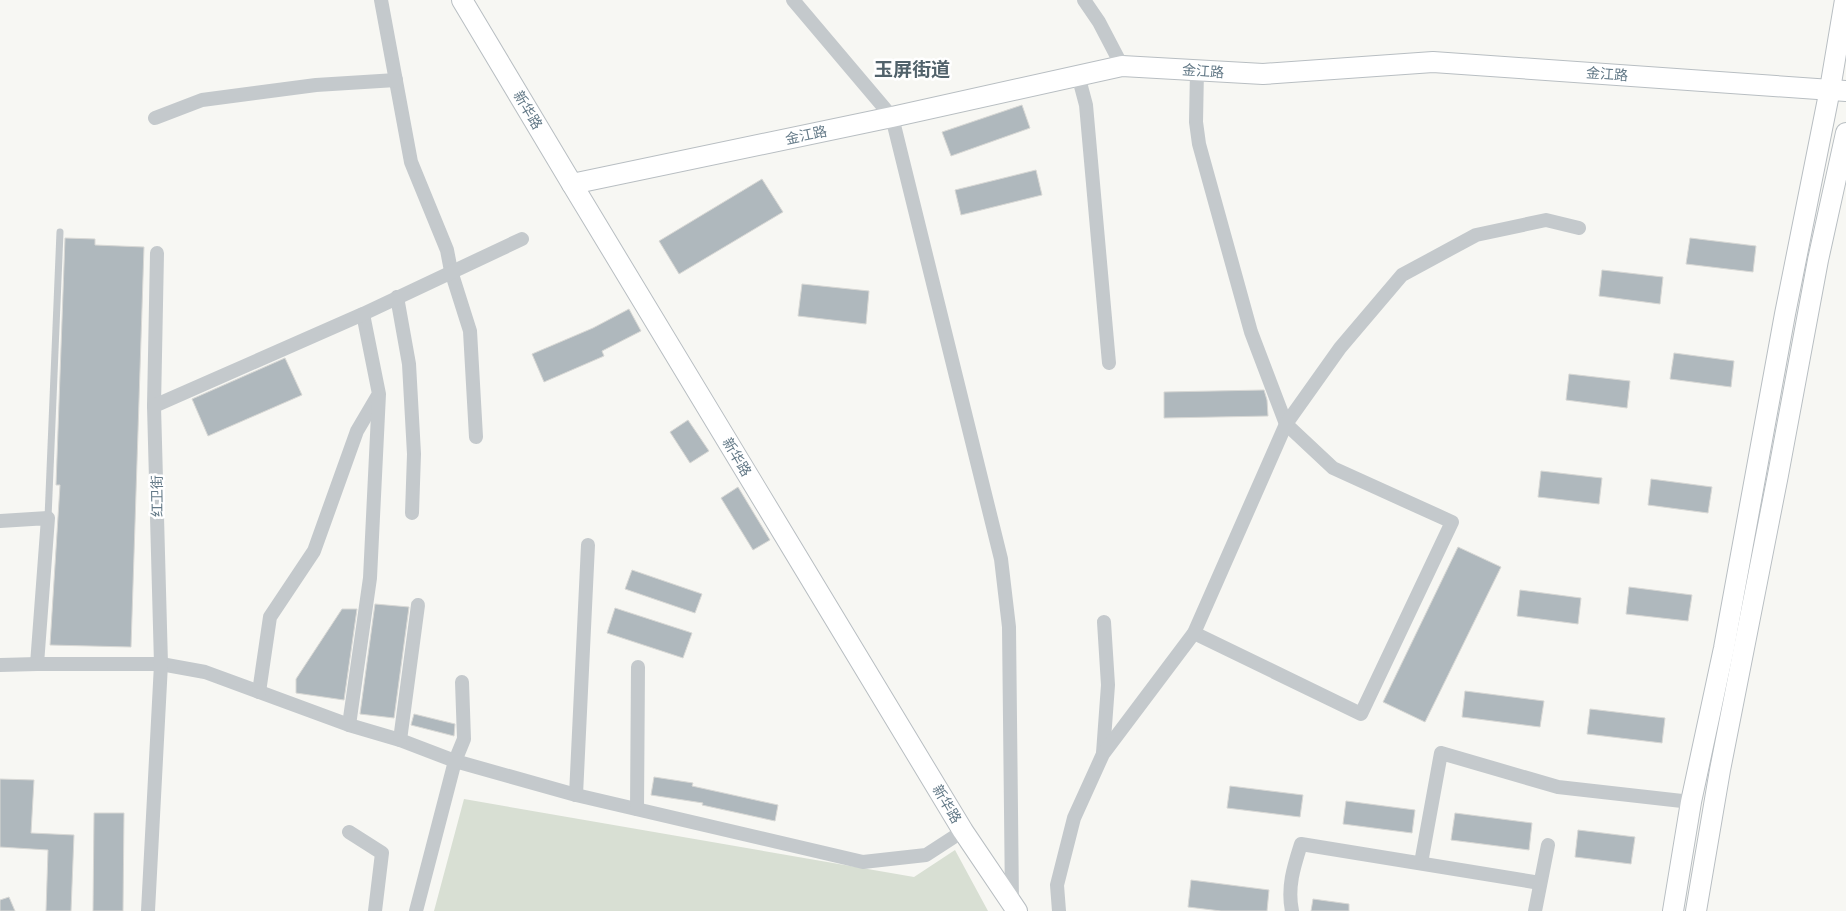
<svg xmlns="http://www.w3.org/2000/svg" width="1846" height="911" font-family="Raleway,'Noto Sans SC',sans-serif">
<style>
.green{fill:#d8dfd3}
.building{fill:#afb8bd;stroke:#d8d8d5}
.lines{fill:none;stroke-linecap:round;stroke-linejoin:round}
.secondary-casing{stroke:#b8bec2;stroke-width:22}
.lane{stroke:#c4c9cc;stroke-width:7}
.street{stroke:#c4c9cc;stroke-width:14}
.secondary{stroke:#fff;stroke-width:20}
.labels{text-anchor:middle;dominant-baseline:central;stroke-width:5;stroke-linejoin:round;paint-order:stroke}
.street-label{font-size:14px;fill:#637987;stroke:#fff}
.district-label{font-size:19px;font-weight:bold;fill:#51626b;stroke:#fff}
</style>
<rect width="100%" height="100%" fill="#f7f7f3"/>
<!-- green -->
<polygon class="green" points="464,799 914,877 955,850 988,911 434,911"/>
<!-- building -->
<g class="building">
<polygon points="1022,105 1030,128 951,156 942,132"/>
<polygon points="1036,170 1042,195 961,215 955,190"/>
<polygon points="762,179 783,212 679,274 659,241"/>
<polygon points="65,238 95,239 95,245 144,247 131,647 50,645 60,485 56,485"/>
<polygon points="1690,238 1756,246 1753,272 1686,264"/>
<polygon points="1602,270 1663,277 1660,304 1599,296"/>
<polygon points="802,284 869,291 866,324 798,316"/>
<polygon points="629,309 641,331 602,351 604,356 544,382 532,354 593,328"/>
<polygon points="1674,353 1734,361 1731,387 1670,379"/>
<polygon points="285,358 302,395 208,436 192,399"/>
<polygon points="1569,374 1630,381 1627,408 1566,400"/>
<polygon points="1264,390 1267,400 1268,416 1164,418 1164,392"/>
<polygon points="688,420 709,451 690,463 670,432"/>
<polygon points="1541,471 1602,478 1599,504 1538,497"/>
<polygon points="1651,479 1712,487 1708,513 1648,505"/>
<polygon points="738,487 770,540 753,550 721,498"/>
<polygon points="1458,547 1501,567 1425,722 1383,702"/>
<polygon points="632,570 702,594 695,613 625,589"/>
<polygon points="1629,587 1692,595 1688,621 1626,614"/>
<polygon points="1520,590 1581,598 1578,624 1517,616"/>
<polygon points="375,604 409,607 394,718 360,714"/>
<polygon points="615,608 692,633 683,658 607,633"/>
<polygon points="342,609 357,609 344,700 296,693 296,679"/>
<polygon points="1465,691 1544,701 1540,727 1462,717"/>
<polygon points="1590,709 1665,718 1662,743 1587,734"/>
<polygon points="414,714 455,724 454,736 411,725"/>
<polygon points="654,777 693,783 692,786 778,805 775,821 702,805 703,803 651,795"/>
<polygon points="0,779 34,780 31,833 74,835 71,911 46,911 48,850 0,847"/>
<polygon points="1230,786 1303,795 1300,817 1227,808"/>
<polygon points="1346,801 1415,810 1412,833 1343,824"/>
<polygon points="94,813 124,813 123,911 93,911"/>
<polygon points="1455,813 1532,823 1529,850 1451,840"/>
<polygon points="1578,830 1635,837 1631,864 1575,857"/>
<polygon points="1191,880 1269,890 1267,911 1221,911 1188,907"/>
<polygon points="9,897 15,911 0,911 0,900"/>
<polygon points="1313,899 1349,904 1349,911 1311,911"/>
</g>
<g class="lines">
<defs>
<g id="secondary">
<polyline points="462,0 572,184 963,831 1017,911"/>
<polyline points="572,184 892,117 1122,66 1263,74 1433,62 1846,91"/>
<polyline points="1673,911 1691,802 1724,648 1785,314 1830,89 1845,0"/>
<polyline points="1696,911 1720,770 1778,475 1818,260 1846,133"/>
</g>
</defs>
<!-- secondary casing -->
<use href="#secondary" class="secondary-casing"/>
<!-- lane -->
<polyline class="lane" points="48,518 60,232"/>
<!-- street -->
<g class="street">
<polyline points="381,0 411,162 447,250 451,271 470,331 476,437"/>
<polyline points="793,0 892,117 1001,559 1009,627 1012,903"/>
<polyline points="1084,0 1099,22 1122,66"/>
<polyline points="1078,75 1086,105 1109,363"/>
<polyline points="155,118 202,100 316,85 396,80"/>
<polyline points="397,297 409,364 414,454 412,513"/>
<polyline points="154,406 157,253"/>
<polyline points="0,521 48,518 37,664"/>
<polyline points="1194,633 1361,714 1452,522 1333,468 1286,424 1251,332 1199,144 1196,122 1197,70"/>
<polyline points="0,665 37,664 161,664 205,672 349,725 400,740 455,761 576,795 863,862 926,855 963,831"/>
<polyline points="259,692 270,617 314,551 357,431 377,397"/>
<polyline points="349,725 370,578 379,394 363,314"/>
<polyline points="400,740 418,605"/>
<polyline points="1103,753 1108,685 1104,622"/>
<polyline points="576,795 588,545"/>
<polyline points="637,809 638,667"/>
<polyline points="349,832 382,853 375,911"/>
<polyline points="1421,863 1441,753 1558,787 1691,802"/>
<polyline points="148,911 161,664 154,406 363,314 522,239"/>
<polyline points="416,911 455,761 464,739 462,682"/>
<polyline points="1059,911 1057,885 1074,818 1103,754 1194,633 1286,424 1340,348 1402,275 1476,235 1546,220 1579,228"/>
<path d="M1292,911C1287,887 1294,866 1301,844L1540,883"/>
<polyline points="1535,911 1548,845"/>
</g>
<!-- secondary -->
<use href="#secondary" class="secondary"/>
</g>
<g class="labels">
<!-- street labels -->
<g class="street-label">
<text transform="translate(1203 71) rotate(4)">金江路</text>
<text transform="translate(1607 74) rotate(4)">金江路</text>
<text transform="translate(528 110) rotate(59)">新华路</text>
<text transform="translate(806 135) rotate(-12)">金江路</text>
<text transform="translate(737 457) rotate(59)">新华路</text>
<text transform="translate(157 496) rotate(-91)">红卫街</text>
<text transform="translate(947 804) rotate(59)">新华路</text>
</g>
<!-- district labels -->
<g class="district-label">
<text x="912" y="69">玉屏街道</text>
</g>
</g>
</svg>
